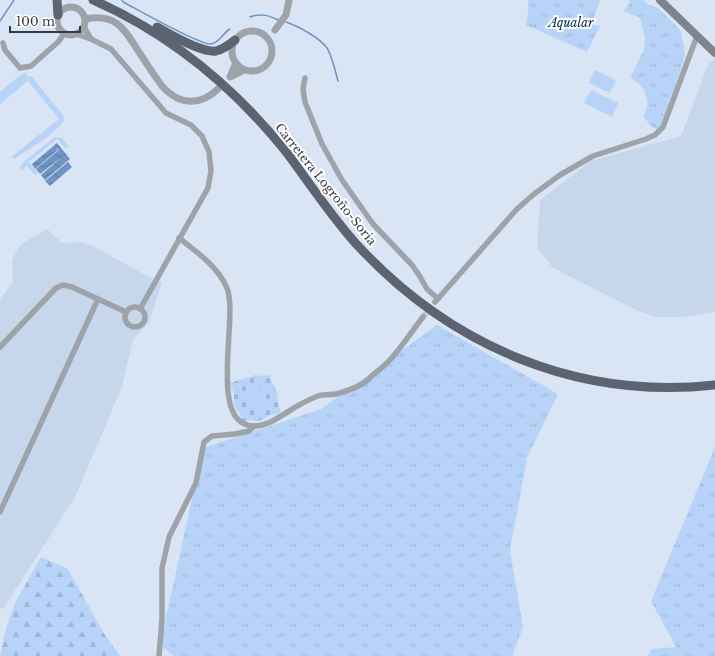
<svg xmlns="http://www.w3.org/2000/svg" width="715" height="656" font-family="'Libre Baskerville',serif">
<style>
.built{fill:#c7d7eb}
.grass{fill:url(#grass-tufts)}
.forest{fill:url(#forest-firs)}
.cemetery{fill:url(#cemetery-stones)}
.garden{fill:#b7d4f8}
.water{fill:url(#water-waves)}
.lines{fill:none;stroke-linecap:round;stroke-linejoin:round}
.stream{stroke:#6e94c4;stroke-width:1.5}
.minor-tunnel{stroke:#b9c3d0;stroke-width:5.5;stroke-dasharray:5.5 3;stroke-linecap:butt}
.minor{stroke:#9ea3a9;stroke-width:5.5}
.tertiary{stroke:#9ea3a9;stroke-width:7}
.secondary{stroke:#7d848d;stroke-width:8}
.trunk{stroke:#5b6470;stroke-width:9}
.labels{text-anchor:middle;dominant-baseline:central;stroke-width:4;stroke-linejoin:round;paint-order:stroke}
.park-label{font-size:12px;font-style:italic;fill:#002854;stroke:#fff}
.street-label{font-size:12px;fill:#373b41;stroke:#fff}
</style>
<defs>
<pattern id="grass-tufts" width="24" height="20" patternUnits="userSpaceOnUse"><rect width="24" height="20" fill="#b7d4f8"/><path d="M3 7l-1-3M5 7V3M7 7l1-3M15 17l-1-3M17 17v-4M19 17l1-3" fill="none" stroke="#9eb7d6"/></pattern>
<pattern id="forest-firs" width="22" height="20" patternUnits="userSpaceOnUse"><rect width="22" height="20" fill="#b7d4f8"/><path d="M5 1l3.5 6h-7zM16 11l3.5 6h-7z" fill="#9eb7d6"/></pattern>
<pattern id="cemetery-stones" width="16" height="16" patternUnits="userSpaceOnUse"><rect width="16" height="16" fill="#b7d4f8"/><path d="M2 7V4a2 2 0 0 1 4 0v3zM10 15v-3a2 2 0 0 1 4 0v3z" fill="#9eb7d6"/></pattern>
<pattern id="water-waves" width="16" height="10" patternUnits="userSpaceOnUse"><rect width="16" height="10" fill="#6e94c4"/><path d="M0 5q4-4 8 0t8 0" fill="none" stroke="#5b7aa1"/></pattern>
</defs>
<rect width="100%" height="100%" fill="#d9e5f4"/>
<!-- built -->
<g class="built">
<polygon points="715,59 715,312 683,317 655,317 636,310 553,268 537,248 540,200 591,161 681,136 708,65"/>
<polygon points="47,229 62,243 80,242 93,246 149,277 162,282 149,323 133,339 122,387 75,497 3,609 0,608 0,299 13,282 12,260 20,245"/>
</g>
<!-- grass -->
<g class="grass">
<polygon points="528,0 600,0 594,18 592,20 592,23 596,26 601,24 587,52 526,25 528,11"/>
<path d="M630,0H643L647,4L658,8L678,28L681,32L684,45L685,56L681,69L661,124L657,130L650,125L644,117C644,113 646,111 647,107C649,99 644,88 638,83C634,80 632,80 631,76L644,49L645,38L640,18L623,11L628,6Z"/>
<polygon points="437,325 558,394 527,458 510,550 523,627 512,656 174,656 160,645 203,448 321,409"/>
<polygon points="715,447 715,656 648,656 652,649 676,647 651,601"/>
</g>
<!-- forest -->
<polygon class="forest" points="41,557 68,569 103,632 120,656 0,656 5,632 15,603"/>
<!-- cemetery -->
<polygon class="cemetery" points="255,375 263,376 269,375 277,393 278,402 281,413 270,415 264,419 258,421 250,420 242,422 240,414 236,409 234,403 234,394 230,383"/>
<!-- garden -->
<g class="garden">
<polygon points="595,70 616,80 610,93 589,83"/>
<path d="M28,71L26,74L29,77L31,76L63,115L64,120C59,131 24,153 14,159L11,157L59,119L28,81L0,104V92L19,76Z"/>
<polygon points="591,90 618,103 612,117 584,103"/>
<polygon points="55,137 62,138 69,147 65,148 57,139 31,160 29,161 29,162 38,173 35,175 27,166 21,170 20,167 23,164 22,163"/>
<polygon points="263,386 268,405 249,410 244,391"/>
</g>
<!-- water -->
<g class="water">
<polygon points="57,143 70,159 45,180 41,175 63,156 66,160 62,154 63,156 40,174 36,169 59,150 56,147 58,150 35,169 32,164"/>
<polygon points="68,162 72,167 50,186 45,181"/>
</g>
<g class="lines">
<!-- stream -->
<g class="stream">
<path d="M122,0L123,2C137,9 199,45 211,44C219,43 223,33 230,29"/>
<path d="M250,17C260,13 268,15 278,20"/>
<polyline points="0,21 14,0"/>
<path d="M286,22C298,26 320,38 327,48C331,54 336,73 338,81"/>
</g>
<!-- minor-tunnel -->
<polyline class="minor-tunnel" points="423,317 435,302"/>
<!-- minor -->
<g class="minor">
<polyline points="76,34 91,39 84,27"/>
<polyline points="91,39 111,49 166,113 191,125 202,136 209,152 211,171 208,188 140,309"/>
<polyline points="3,43 5,50 20,68 31,66 58,42 65,33"/>
<polyline points="305,78 303,89 305,102 322,144 342,180 373,224 412,265 419,275 427,289 438,299"/>
<path d="M179,238C197,252 218,267 227,288C239,317 207,424 253,426C269,427 286,412 299,405C305,402 312,398 318,396C324,394 331,395 336,394C344,392 355,388 362,384C366,382 370,378 374,374C378,371 383,367 387,363C401,349 411,332 423,317"/>
<polyline points="435,302 517,209 534,194 560,175 593,156 646,139 655,135 663,127 697,36"/>
<circle cx="135" cy="317" r="10"/>
<polyline points="0,347 56,288 63,285 72,287 126,312"/>
<polyline points="0,512 98,299"/>
<polyline points="159,656 162,619 162,568 169,537 196,483 204,442 212,436 235,434 249,431 254,426"/>
</g>
<!-- tertiary -->
<g class="tertiary">
<circle cx="71" cy="21" r="14"/>
<path d="M85,19C115,13 123,27 137,49C145,61 153,74 162,86C179,105 200,107 219,88"/>
<polyline points="275,30 286,15 289,0"/>
<circle cx="252" cy="51" r="20"/>
<polyline points="236,63 230,77 244,70"/>
</g>
<!-- secondary -->
<polyline class="secondary" points="660,0 715,53"/>
<!-- trunk -->
<g class="trunk">
<polyline points="57,0 58,15"/>
<path d="M93,0C170,34 235,88 287,153C311,185 333,219 360,248C453,347 578,400 715,385"/>
<path d="M157,27C169,34 202,53 216,51C224,49 229,45 235,40"/>
</g>
</g>
<g class="labels">
<!-- park labels -->
<g class="park-label">
<text x="571" y="22">Aqualar</text>
</g>
<!-- street labels -->
<g class="street-label">
<text transform="translate(326 184) rotate(51)">Carretera Logroño-Soria</text>
</g>
</g>
<!-- scale -->
<path d="M10 26v6h70v-6" fill="none" stroke="#373b41" stroke-width="2"/>
<text x="16" y="26" font-size="12" fill="#373b41" stroke="#ffffff" stroke-width="3" paint-order="stroke">100 m</text>
</svg>
